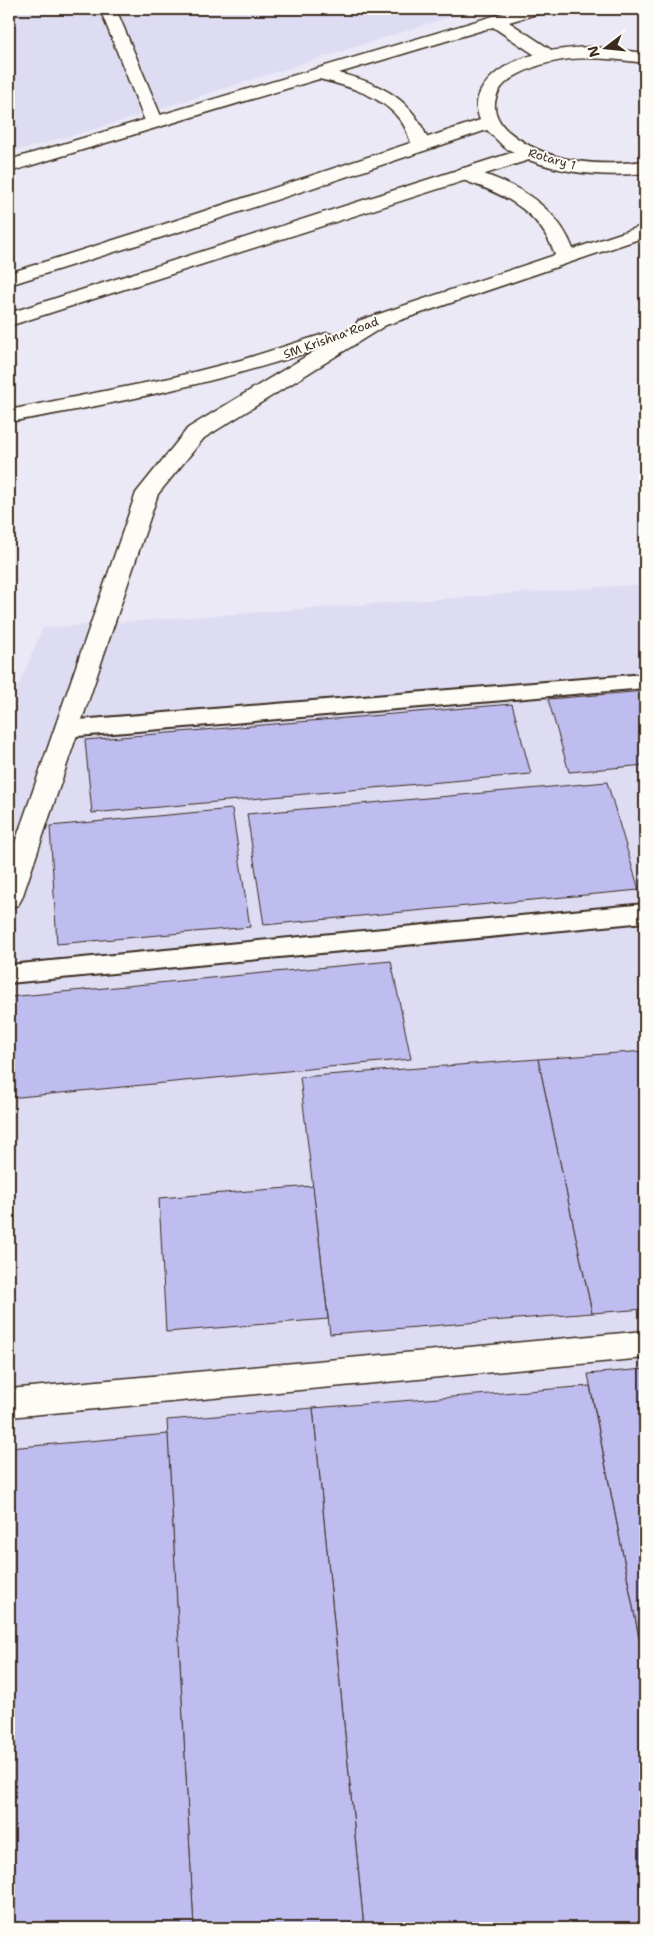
<svg xmlns="http://www.w3.org/2000/svg" width="654" height="1937" font-family="'Shantell Sans',sans-serif">
<style>
.built{fill:#dddcf3}
.building{fill:#bfbdef;stroke:#3b2a1e}
.lines{fill:none;stroke-linecap:round;stroke-linejoin:round}
.lane-casing{stroke:#3b2a1e;stroke-width:4}
.street-casing{stroke:#3b2a1e;stroke-width:3}
.secondary-casing{stroke:#3b2a1e;stroke-width:3}
.highway-casing{stroke:#3b2a1e;stroke-width:3}
.lane{fill:#fdfcf7;fill-rule:evenodd}
.street{fill:#fdfcf7;fill-rule:evenodd}
.secondary{fill:#fdfcf7;fill-rule:evenodd}
.highway{fill:#fdfcf7;fill-rule:evenodd}
.labels{text-anchor:middle;dominant-baseline:central;stroke-width:4;stroke-linejoin:round;paint-order:stroke}
.far-street-label{font-size:12px;fill:#3b2a1e;stroke:#fdfcf7}
</style>
<rect width="100%" height="100%" fill="#eae9f5"/>
<filter id="ink" filterUnits="userSpaceOnUse"><feTurbulence type="fractalNoise" baseFrequency=".02" numOctaves="2"/><feDisplacementMap in="SourceGraphic" scale="10" xChannelSelector="R" yChannelSelector="G"/><feConvolveMatrix kernelMatrix="1 2 1 2 8 2 1 2 1" color-interpolation-filters="sRGB"/></filter>
<g filter="url(#ink)">
<!-- built -->
<g class="built">
<polygon points="9,9 475,9 112,124 9,153"/>
<polygon points="645,584 645,1928 9,1928 9,708 43,628"/>
</g>
<!-- building -->
<g class="building">
<polygon points="645,691 645,765 569,772 548,699"/>
<polygon points="512,704 531,774 92,813 85,740"/>
<polygon points="607,782 639,890 264,925 247,814"/>
<polygon points="232,809 250,927 57,944 50,826"/>
<polygon points="391,961 411,1059 9,1098 9,997"/>
<polygon points="645,1051 645,1309 592,1313 538,1059"/>
<polygon points="538,1059 592,1313 330,1334 300,1077"/>
<polygon points="313,1186 328,1319 166,1332 159,1198"/>
<polygon points="645,1369 645,1669 588,1374"/>
<polygon points="590,1386 645,1669 645,1928 364,1928 313,1408"/>
<polygon points="313,1408 364,1928 194,1928 167,1420"/>
<polygon points="168,1434 194,1928 9,1928 9,1448"/>
</g>
<g class="lines">
<defs>
<g id="lane">
<polygon points="645,674 645,688 66,737 58,734 55,729 58,724 66,721"/>
<polygon points="645,904 645,922 9,983 9,965"/>
</g>
<g id="street">
<polygon points="100,9 116,9 163,121 160,125 154,126 148,125 145,121"/>
<polygon points="645,1331 645,1358 9,1417 9,1389"/>
</g>
<g id="secondary">
<path d="M517,9H542L540,13L509,22L556,53L559,57L556,61L550,62L544,61L493,27L339,73C382,84 415,100 430,145L428,149L421,151L414,149C409,140 408,130 401,121C383,96 348,86 319,79L9,172V160Z"/>
<path d="M464,168C509,180 556,203 573,249L645,225V237L386,325L204,438L158,494L22,898L18,905L9,908V860L136,493L188,428L318,349C217,383 114,404 9,422V410L170,378L241,360L327,333L334,335L336,338L355,326L358,321L555,255C539,208 501,193 457,178L455,174L457,170Z"/>
</g>
<path id="highway" d="M593,47L645,53V63C602,57 559,53 519,74C509,79 499,87 496,98C492,111 499,123 508,131C546,163 597,167 645,161V173C606,177 566,174 529,160L9,326V313L514,152L505,148L487,130L188,229L9,285V273L174,221L480,120C475,108 476,97 483,87C506,54 556,48 593,47Z"/>
</defs>
<!-- lane casing -->
<use href="#lane" class="lane-casing"/>
<!-- street casing -->
<use href="#street" class="street-casing"/>
<!-- secondary casing -->
<use href="#secondary" class="secondary-casing"/>
<!-- highway casing -->
<use href="#highway" class="highway-casing"/>
<!-- lane -->
<use href="#lane" class="lane"/>
<!-- street -->
<use href="#street" class="street"/>
<!-- secondary -->
<use href="#secondary" class="secondary"/>
<!-- highway -->
<use href="#highway" class="highway"/>
</g>
</g>
<g class="labels">
<!-- far-street labels -->
<g class="far-street-label">
<text transform="translate(552 159) rotate(16)">Rotary 1</text>
<text transform="translate(331 338) rotate(-20)">SM Krishna Road</text>
</g>
</g>
<!-- margin -->
<rect width="654" height="1937" fill="none" stroke="#fdfcf7" stroke-width="30"/>
<rect x="15" y="15" width="624" height="1907" fill="none" stroke="#3b2a1e" stroke-width="2" filter="url(#ink)"/>
<!-- north arrow -->
<g transform="translate(606 48) rotate(254)" stroke="#fdfcf7" stroke-width="4" paint-order="stroke">
<path d="M0-4L9 19L0 12L-9 19Z" fill="#3b2a1e"/>
<text y="-8" font-size="14" font-weight="bold" text-anchor="middle" fill="#3b2a1e">N</text>
</g>
</svg>
